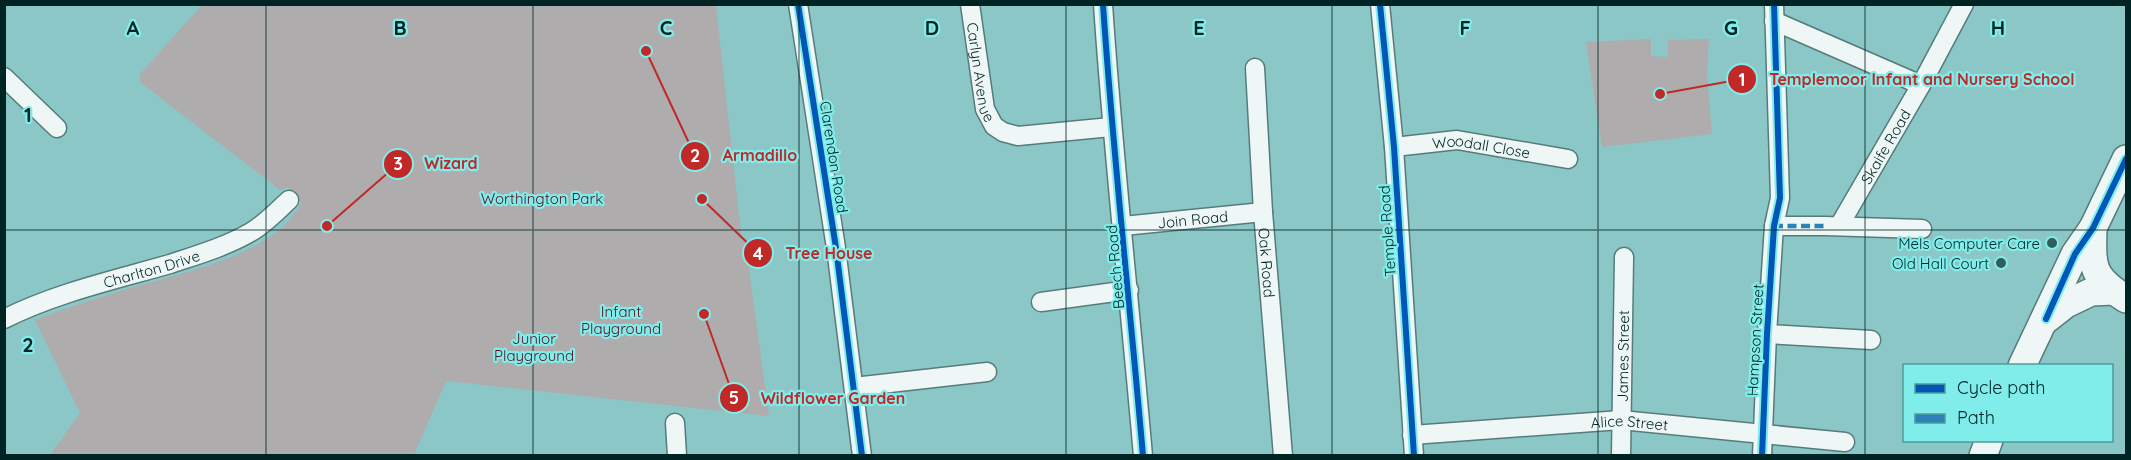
<svg xmlns="http://www.w3.org/2000/svg" width="2131" height="460" font-family="Quicksand,sans-serif">
<style>
.green{fill:#aeacad}
.lines{fill:none;stroke-linecap:round;stroke-linejoin:round}
.street-casing{stroke:#557c7b;stroke-width:21}
.primary-casing{stroke:#557c7b;stroke-width:30}
.street{stroke:#eef7f6;stroke-width:18}
.primary{stroke:#eef7f6;stroke-width:27}
.quiet{stroke:#2c81b6;stroke-width:4.5;stroke-dasharray:9 4.5;stroke-linecap:butt}
.cycleway-casing{stroke:#80edeb;stroke-width:10}
.cycleway{stroke:#0057b8;stroke-width:6}
.grid{fill:none;stroke:#002424;stroke-width:1.5;stroke-opacity:0.55}
.poi-dot{fill:#315d5d;stroke:#80edeb;stroke-width:2}
.labels{text-anchor:middle;dominant-baseline:central;stroke-width:4.5;stroke-linejoin:round;paint-order:stroke}
.street-label{font-size:15px;fill:#002424;stroke:#80edeb}
.park-label{font-size:15px;fill:#5c0c20;stroke:#80edeb}
.poi-label{font-size:15px;fill:#002424;stroke:#80edeb;text-anchor:end}
.grid-label{font-size:20px;text-anchor:middle;font-weight:bold;fill:#002424;stroke:#80edeb;stroke-width:4.5;stroke-linejoin:round;paint-order:stroke}
.leader{fill:none;stroke:#c12828;stroke-width:2}
.callout-dot{fill:#c12828;stroke:#80edeb;stroke-width:2}
.mark-label{font-size:18px;text-anchor:middle;font-weight:bold;fill:#fff}
.callout-label{font-size:16px;text-anchor:middle;font-weight:bold;fill:#c12828;stroke:#80edeb;stroke-width:4.5;stroke-linejoin:round;paint-order:stroke}
</style>
<rect width="100%" height="100%" fill="#8bc7c6"/>
<!-- green -->
<g class="green">
<path d="M203,4L716,5L739,215L742,238L745,239L769,416L446,381L414,455H50L80,413L35,320C66,308 97,298 130,288C181,273 276,255 301,203L288,187L280,190L140,82V74Z"/>
<polygon points="1651,39 1651,56 1668,57 1668,40 1709,39 1707,74 1712,134 1602,147 1586,42"/>
</g>
<g class="lines">
<defs>
<g id="street">
<polyline points="798,4 836,248 862,456"/>
<path id="s1" d="M970,4L985,109L994,126L1003,132L1018,136L1111,127"/>
<path d="M1103,4C1113,155 1130,305 1143,456"/>
<polyline points="1380,4 1394,147 1414,456"/>
<polyline points="1774,21 1921,85"/>
<path id="s2" d="M1255,68L1263,212L1283,456"/>
<polyline points="4,77 57,128"/>
<path id="s3" d="M1394,147L1457,140L1568,159"/>
<path id="s4" d="M1123,226L1263,212"/>
<polyline points="1774,226 1825,226 1922,229"/>
<path id="s5" d="M1839,226L1921,85L1964,4"/>
<polyline points="1041,302 1129,290"/>
<path id="s6" d="M4,319C56,293 114,280 170,264C197,255 225,247 251,232C265,224 277,211 289,200"/>
<polyline points="1767,334 1871,340"/>
<polyline points="854,387 987,372"/>
<polyline points="675,423 677,456"/>
<path id="s7" d="M1412,435L1621,420L1845,442"/>
<path id="s8" d="M1621,456L1624,257"/>
<polyline points="1762,456 1767,334 1774,226 1780,198 1774,4"/>
</g>
<g id="primary">
<path d="M2093,228C2092,268 2091,276 2126,299"/>
<polyline points="2047,319 2066,304 2091,292 2114,291"/>
<polyline points="2022,366 2075,254 2093,228 2126,159"/>
<polyline points="1983,456 1989,440"/>
</g>
</defs>
<!-- street casing -->
<use href="#street" class="street-casing"/>
<!-- primary casing -->
<use href="#primary" class="primary-casing"/>
<!-- street -->
<use href="#street" class="street"/>
<!-- primary -->
<use href="#primary" class="primary"/>
<!-- quiet -->
<polyline class="quiet" points="1774,226 1825,226"/>
<defs>
<g id="cycleway">
<polyline points="798,4 836,248 862,456"/>
<path d="M1103,4C1113,155 1130,305 1143,456"/>
<polyline points="1380,4 1394,147 1414,456"/>
<polyline points="2046,319 2075,254 2093,228 2126,159"/>
<polyline points="1762,456 1767,334 1774,226 1780,198 1774,4"/>
</g>
</defs>
<!-- cycleway casing -->
<use href="#cycleway" class="cycleway-casing"/>
<!-- cycleway -->
<use href="#cycleway" class="cycleway"/>
</g>
<!-- grid -->
<path class="grid" d="M266,4V456M533,4V456M799,4V456M1066,4V456M1332,4V456M1598,4V456M1865,4V456M4,230H2126"/>
<!-- markers -->
<g class="poi-dot">
<circle cx="2052" cy="243" r="6"/>
<circle cx="2001" cy="263" r="6"/>
</g>
<g class="labels">
<!-- street labels -->
<g class="street-label">
<text stroke="none"><textPath href="#s1" startOffset="69">Carlyn Avenue</textPath></text>
<text stroke="none"><textPath href="#s5" startOffset="92">Skaife Road</textPath></text>
<text stroke="none"><textPath href="#s3" startOffset="88">Woodall Close</textPath></text>
<text transform="translate(834 157) rotate(81)">Clarendon Road</text>
<text stroke="none"><textPath href="#s4" startOffset="70">Join Road</textPath></text>
<text transform="translate(1387 231) rotate(-94)">Temple Road</text>
<text stroke="none"><textPath href="#s2" startOffset="195">Oak Road</textPath></text>
<text transform="translate(1115 267) rotate(-95)">Beech Road</text>
<text stroke="none"><textPath href="#s6" startOffset="156">Charlton Drive</textPath></text>
<text transform="translate(1755 340) rotate(-87)">Hampson Street</text>
<text stroke="none"><textPath href="#s8" startOffset="100">James Street</textPath></text>
<text stroke="none"><textPath href="#s7" startOffset="218">Alice Street</textPath></text>
</g>
<!-- park labels -->
<g class="park-label">
<text x="542" y="198">Worthington Park</text>
<text x="621" y="311">Infant<tspan x="621" dy="17">Playground</tspan></text>
<text x="534" y="338">Junior<tspan x="534" dy="17">Playground</tspan></text>
</g>
<!-- poi labels -->
<g class="poi-label">
<text x="2040" y="243">Mels Computer Care</text>
<text x="1989" y="263">Old Hall Court</text>
</g>
</g>
<g class="grid-label">
<text x="133" y="35">A</text>
<text x="400" y="35">B</text>
<text x="666" y="35">C</text>
<text x="932" y="35">D</text>
<text x="1199" y="35">E</text>
<text x="1465" y="35">F</text>
<text x="1731" y="35">G</text>
<text x="1998" y="35">H</text>
<text x="28" y="122">1</text>
<text x="28" y="352">2</text>
</g>
<!-- callouts -->
<path class="leader" d="M1660 94L1742 79M646 51L695 156M327 226L398 164M702 199L758 253M704 314L734 398"/>
<g class="callout-dot">
<circle cx="1660" cy="94" r="6"/>
<circle cx="646" cy="51" r="6"/>
<circle cx="327" cy="226" r="6"/>
<circle cx="702" cy="199" r="6"/>
<circle cx="704" cy="314" r="6"/>
<circle cx="1742" cy="79" r="15"/>
<circle cx="695" cy="156" r="15"/>
<circle cx="398" cy="164" r="15"/>
<circle cx="758" cy="253" r="15"/>
<circle cx="734" cy="398" r="15"/>
</g>
<g class="mark-label">
<text x="1742" y="86">1</text>
<text x="695" y="162">2</text>
<text x="398" y="170">3</text>
<text x="758" y="260">4</text>
<text x="734" y="404">5</text>
</g>
<g class="callout-label">
<text x="1922" y="85">Templemoor Infant and Nursery School</text>
<text x="760" y="161">Armadillo</text>
<text x="451" y="169">Wizard</text>
<text x="829" y="259">Tree House</text>
<text x="833" y="404">Wildflower Garden</text>
</g>
<!-- border -->
<rect width="2131" height="460" fill="none" stroke="#002424" stroke-width="12"/>
<!-- legend -->
<rect x="1903" y="364" width="210" height="78" fill="#80edeb" stroke="#4d9d9b" stroke-width="1.5"/>
<rect x="1915" y="384" width="30" height="9" fill="#0057b8" stroke="#4d9d9b" stroke-width="1.5"/>
<text x="1957" y="394" font-size="18" fill="#002424">Cycle path</text>
<rect x="1915" y="414" width="30" height="9" fill="#2c81b6" stroke="#4d9d9b" stroke-width="1.5"/>
<text x="1957" y="424" font-size="18" fill="#002424">Path</text>
</svg>
